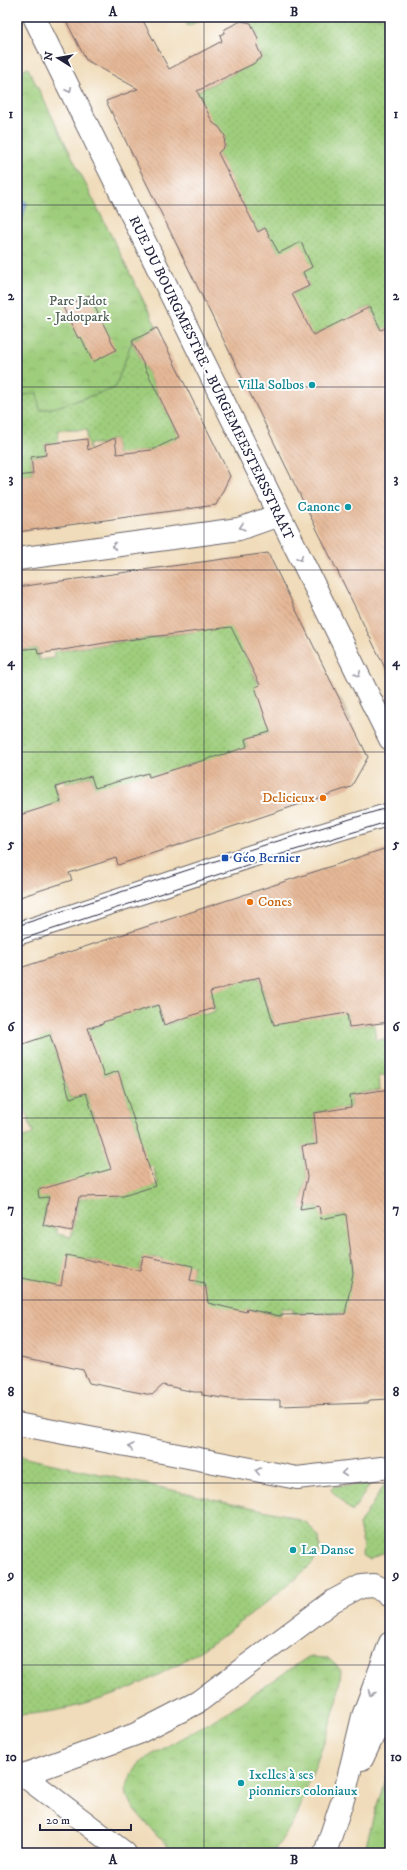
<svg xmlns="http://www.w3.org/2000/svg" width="407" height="1870" font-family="'IM FELL DW Pica',serif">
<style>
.grass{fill:url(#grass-dots);stroke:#60785c;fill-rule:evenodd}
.park{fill:url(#park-crowns);stroke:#60785c}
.water{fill:url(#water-ripples);stroke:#466089}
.building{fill:url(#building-back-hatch)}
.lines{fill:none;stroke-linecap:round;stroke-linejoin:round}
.street-casing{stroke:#6a6367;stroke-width:24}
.secondary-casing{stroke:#6a6367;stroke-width:24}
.street{stroke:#fff;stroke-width:22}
.secondary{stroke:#fff;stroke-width:22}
.tram{stroke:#22223b;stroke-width:1}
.oneway{stroke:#9c9ca7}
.grid{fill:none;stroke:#22223b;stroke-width:1;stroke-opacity:0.55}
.culture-dot{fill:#0f9aa8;stroke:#fff;stroke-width:1.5}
.food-dot{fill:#e8710a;stroke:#fff;stroke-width:1.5}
.transit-dot{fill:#1a4fb4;stroke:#fff;stroke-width:1.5}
.labels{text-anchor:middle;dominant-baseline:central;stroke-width:4;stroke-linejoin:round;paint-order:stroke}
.park-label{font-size:14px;fill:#4d5e52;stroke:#fff}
.street-label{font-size:14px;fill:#22223b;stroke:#fff}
.culture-label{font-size:14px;fill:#0d838f;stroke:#fff;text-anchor:end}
.food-label{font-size:14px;fill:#c56008;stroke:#fff;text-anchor:end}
.transit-label{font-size:14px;fill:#164399;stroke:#fff;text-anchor:start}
.neatline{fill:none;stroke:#22223b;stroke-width:1.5}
.grid-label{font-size:13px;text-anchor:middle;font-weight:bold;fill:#22223b}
</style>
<defs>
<pattern id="grass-dots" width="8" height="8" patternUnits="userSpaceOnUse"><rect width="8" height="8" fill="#9ecd7c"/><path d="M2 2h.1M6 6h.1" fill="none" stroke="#88b06c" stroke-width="1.8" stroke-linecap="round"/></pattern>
<pattern id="park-crowns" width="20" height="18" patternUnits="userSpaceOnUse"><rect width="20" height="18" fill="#9ecd7c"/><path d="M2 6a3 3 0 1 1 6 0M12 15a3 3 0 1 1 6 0" fill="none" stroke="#88b06c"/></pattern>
<pattern id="water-ripples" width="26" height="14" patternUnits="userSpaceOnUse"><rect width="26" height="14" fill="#6b9ed7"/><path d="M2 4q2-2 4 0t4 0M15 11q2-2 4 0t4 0" fill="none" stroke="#5880b0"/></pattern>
<pattern id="building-back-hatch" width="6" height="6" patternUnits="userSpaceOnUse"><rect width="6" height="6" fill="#e5b897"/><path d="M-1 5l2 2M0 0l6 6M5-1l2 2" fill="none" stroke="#c49e83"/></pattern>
</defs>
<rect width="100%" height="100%" fill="#fff"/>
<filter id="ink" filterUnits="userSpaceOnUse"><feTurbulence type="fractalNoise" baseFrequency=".025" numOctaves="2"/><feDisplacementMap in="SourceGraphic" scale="8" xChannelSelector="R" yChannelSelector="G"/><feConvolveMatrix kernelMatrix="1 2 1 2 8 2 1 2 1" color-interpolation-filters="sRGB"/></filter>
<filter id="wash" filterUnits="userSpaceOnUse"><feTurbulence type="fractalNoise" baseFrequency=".012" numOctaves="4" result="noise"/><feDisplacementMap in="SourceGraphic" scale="16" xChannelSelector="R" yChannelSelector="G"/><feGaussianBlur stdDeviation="0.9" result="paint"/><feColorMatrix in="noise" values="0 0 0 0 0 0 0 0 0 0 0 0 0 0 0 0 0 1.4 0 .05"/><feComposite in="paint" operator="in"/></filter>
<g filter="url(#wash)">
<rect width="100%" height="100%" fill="#f0dcba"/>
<!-- grass -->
<g class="grass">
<polygon points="183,17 207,17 188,26"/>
<polygon points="250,17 390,17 390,326 381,330 370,307 361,310 373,335 334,325 313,335 276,302 309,286 303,272 279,253 265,228 257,232 217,151 224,147 225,136 219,127 213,123 189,96 260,60 262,57 256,44 258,39 252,26 241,21"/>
<path d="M132,341L179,437L157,449L129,453L119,469L115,438L101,444H89L91,459L57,443L45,444L46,455L31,457L33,474L17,476V396L37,393L41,410L56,407L115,388ZM58,430H87V444L58,442Z"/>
<polygon points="218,591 259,686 339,697 351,721 275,744 270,732 245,739 247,747 200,786 194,763 179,768 185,790 98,796 91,776 66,784 64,779 54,782 60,802 17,827 17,650 37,648 39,660 54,658 53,646 57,651 193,632 190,601"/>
<path d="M325,937L347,1014L349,1027L374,1024L376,1040L386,1039L390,1075L379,1076L380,1090L350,1095L351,1107L314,1113L317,1144L302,1146L307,1177L300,1209L319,1206L322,1218L348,1214L353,1273L368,1272L351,1313H293V1309L282,1308L280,1316L247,1309L244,1322L202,1302L205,1283L190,1280L193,1266L155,1298L162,1258L143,1257L138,1278L98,1262L87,1259L84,1271L60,1290L17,1277V1139L33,1134L25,1109L17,1111V1046L43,1013L70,1098L86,1093L103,1143L137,1131L118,1072L104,1076L68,1035L103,1024L102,1018L141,998L145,1009L158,1005L164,1025L178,1021L192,981L203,1015L215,1011L209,991L259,977L274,1025ZM153,1166L158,1184L153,1186L147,1168ZM114,1177L121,1196H112L106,1180ZM81,1178L87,1198L79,1199L71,1237L57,1234L56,1228L43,1225L48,1200Z"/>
<path d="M17,1456L286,1515L307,1523L319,1537L320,1550L312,1564C227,1638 134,1709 17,1715Z"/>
<polygon points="385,1484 390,1484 390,1549 369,1560 362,1556 363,1545 359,1525"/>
<polygon points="370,1485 352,1512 331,1490 334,1486"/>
</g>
<!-- park -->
<g class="park">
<polygon points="28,68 157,328 132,341 115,388 56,407 40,410 37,393 17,396 17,71"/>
<polygon points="308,1657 328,1658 341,1670 338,1697 325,1740 296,1818 273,1853 179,1853 157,1836 135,1810 127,1796 126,1788 131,1776 141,1761 224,1714"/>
<polygon points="390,1766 390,1853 364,1853 375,1811"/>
</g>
<!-- water -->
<polygon class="water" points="21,197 27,203 23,218 18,218 17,219 17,199"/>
<g id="blocks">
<!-- building -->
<g class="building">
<polygon points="64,17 141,17 169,69 222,41 220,35 224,33 225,29 241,21 251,23 258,39 257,46 262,57 253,64 197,91 213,123 219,127 225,136 224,147 218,153 258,232 265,228 279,253 301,242 312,267 303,272 309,286 292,294 313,335 370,307 381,330 390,326 390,678 106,101 138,89 86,60"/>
<polygon points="89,295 116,350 93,362 81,337 78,338 63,307"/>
<polygon points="157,328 230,476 216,505 17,532 17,476 33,474 31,457 46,455 45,444 87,439 88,450 115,438 117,454 152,450 179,437 132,341"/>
<polygon points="268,553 368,757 351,787 118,865 116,858 69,873 72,880 17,898 17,816 61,802 56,787 91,776 95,788 148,773 149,777 247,747 245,739 270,732 255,687 260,685 231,627 111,642 38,654 37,648 17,650 17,587"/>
<polygon points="390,847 390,1022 349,1027 347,1013 274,1025 259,977 210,992 214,1008 164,1025 158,1005 103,1022 103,1024 88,1028 104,1076 118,1071 155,1186 123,1196 79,1197 72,1231 43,1225 49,1197 39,1198 38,1190 111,1169 86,1093 70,1098 50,1035 17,1046 17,969"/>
<polygon points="390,1089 390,1399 370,1400 368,1403 280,1406 280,1400 230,1399 202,1395 202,1392 194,1392 163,1385 152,1395 89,1383 83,1370 17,1356 17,1277 61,1286 66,1255 140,1271 143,1256 193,1266 190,1280 205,1283 208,1303 246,1312 247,1309 280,1316 280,1315 345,1314 353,1273 346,1214 321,1219 319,1206 300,1209 307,1177 302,1146 317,1144 314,1113 351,1107 350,1095"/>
</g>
</g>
</g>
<g filter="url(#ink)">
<use href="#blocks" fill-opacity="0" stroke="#6a6367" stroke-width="1"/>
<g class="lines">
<defs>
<g id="street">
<polyline points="34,17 390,739"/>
<polyline points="17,559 239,529 279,515"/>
<polyline points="17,1424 297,1478 390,1467"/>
<polyline points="17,1774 23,1775 125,1853"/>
<polyline points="23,1775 136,1734 198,1702 333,1601 361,1586 374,1585 389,1592 390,1595"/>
</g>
<g id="secondary">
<polyline points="17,934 264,852 390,814"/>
<polyline points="362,1759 390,1700"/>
<polyline points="325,1853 344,1796 363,1716 390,1643"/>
</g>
</defs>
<!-- street casing -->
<use href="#street" class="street-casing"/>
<!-- secondary casing -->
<use href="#secondary" class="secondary-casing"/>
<!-- street -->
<use href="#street" class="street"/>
<!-- secondary -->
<use href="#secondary" class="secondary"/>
<!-- tram -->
<g class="tram">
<polyline points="17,926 255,848 390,807"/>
<polyline points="17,941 259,861 390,821"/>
</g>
</g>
<!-- one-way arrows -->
<defs><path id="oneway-chevron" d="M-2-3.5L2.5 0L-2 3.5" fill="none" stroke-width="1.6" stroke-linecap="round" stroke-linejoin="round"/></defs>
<g class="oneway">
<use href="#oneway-chevron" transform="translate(69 90) rotate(64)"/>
<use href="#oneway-chevron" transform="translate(242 527) rotate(164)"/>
<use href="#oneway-chevron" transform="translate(114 546) rotate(172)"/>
<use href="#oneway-chevron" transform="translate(300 558) rotate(64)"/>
<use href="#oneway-chevron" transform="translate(358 674) rotate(64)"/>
<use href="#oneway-chevron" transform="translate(131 1447) rotate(-169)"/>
<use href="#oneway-chevron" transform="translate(258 1471) rotate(-169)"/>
<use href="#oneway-chevron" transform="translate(344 1473) rotate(174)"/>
<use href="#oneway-chevron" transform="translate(371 1693) rotate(111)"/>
</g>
</g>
<!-- grid -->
<path class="grid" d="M204,17V1853M17,205H390M17,387H390M17,570H390M17,752H390M17,935H390M17,1118H390M17,1300H390M17,1483H390M17,1665H390"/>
<!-- markers -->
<g class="culture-dot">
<circle cx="312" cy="385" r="4"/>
<circle cx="348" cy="507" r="4"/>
<circle cx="293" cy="1550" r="4"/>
<circle cx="241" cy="1783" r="4"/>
</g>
<g class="food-dot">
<circle cx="323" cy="798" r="4"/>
<circle cx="250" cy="902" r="4"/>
</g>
<rect class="transit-dot" x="221" y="854" width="8" height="8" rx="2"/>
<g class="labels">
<!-- park labels -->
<g class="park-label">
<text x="78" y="301">Parc Jadot<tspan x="78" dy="16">- Jadotpark</tspan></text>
</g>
<!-- street labels -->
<g class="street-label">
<text transform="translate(211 378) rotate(64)">RUE DU BOURGMESTRE - BURGEMEESTERSSTRAAT</text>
</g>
<!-- culture labels -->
<g class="culture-label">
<text x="304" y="385">Villa Solbos</text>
<text x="340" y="507">Canone</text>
<text x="301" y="1550" text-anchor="start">La Danse</text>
<text x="249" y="1775" text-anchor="start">Ixelles à ses<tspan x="249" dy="16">pionniers coloniaux</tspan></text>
</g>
<!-- food labels -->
<g class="food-label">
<text x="315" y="798">Delicieux</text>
<text x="258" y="902" text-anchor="start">Cones</text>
</g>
<!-- transit labels -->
<g class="transit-label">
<text x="233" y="858">Géo Bernier</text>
</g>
</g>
<!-- margin -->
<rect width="407" height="1870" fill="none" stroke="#fff" stroke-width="44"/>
<!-- north arrow -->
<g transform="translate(58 58) rotate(281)" stroke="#ffffff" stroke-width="3" paint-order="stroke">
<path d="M0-3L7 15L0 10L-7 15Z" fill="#22223b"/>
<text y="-6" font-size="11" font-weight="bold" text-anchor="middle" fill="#22223b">N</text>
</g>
<!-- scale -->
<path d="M40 1824v6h91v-6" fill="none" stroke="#22223b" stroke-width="2"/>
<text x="46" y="1824" font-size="12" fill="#22223b" stroke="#ffffff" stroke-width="3" paint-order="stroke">20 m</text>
<rect x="22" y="22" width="363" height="1826" class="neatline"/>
<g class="grid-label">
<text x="113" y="16">A</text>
<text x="294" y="16">B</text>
<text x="11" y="118">1</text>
<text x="396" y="118">1</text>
<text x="11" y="300">2</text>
<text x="396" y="300">2</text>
<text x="11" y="483">3</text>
<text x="396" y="483">3</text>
<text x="11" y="666">4</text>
<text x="396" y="666">4</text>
<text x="11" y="848">5</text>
<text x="396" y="848">5</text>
<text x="11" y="1031">6</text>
<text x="396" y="1031">6</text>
<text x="11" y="1213">7</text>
<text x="396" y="1213">7</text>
<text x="11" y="1396">8</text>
<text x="396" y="1396">8</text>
<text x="11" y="1579">9</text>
<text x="396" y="1579">9</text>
<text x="11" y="1761">10</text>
<text x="396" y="1761">10</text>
<text x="113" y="1864">A</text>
<text x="294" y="1864">B</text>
</g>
</svg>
